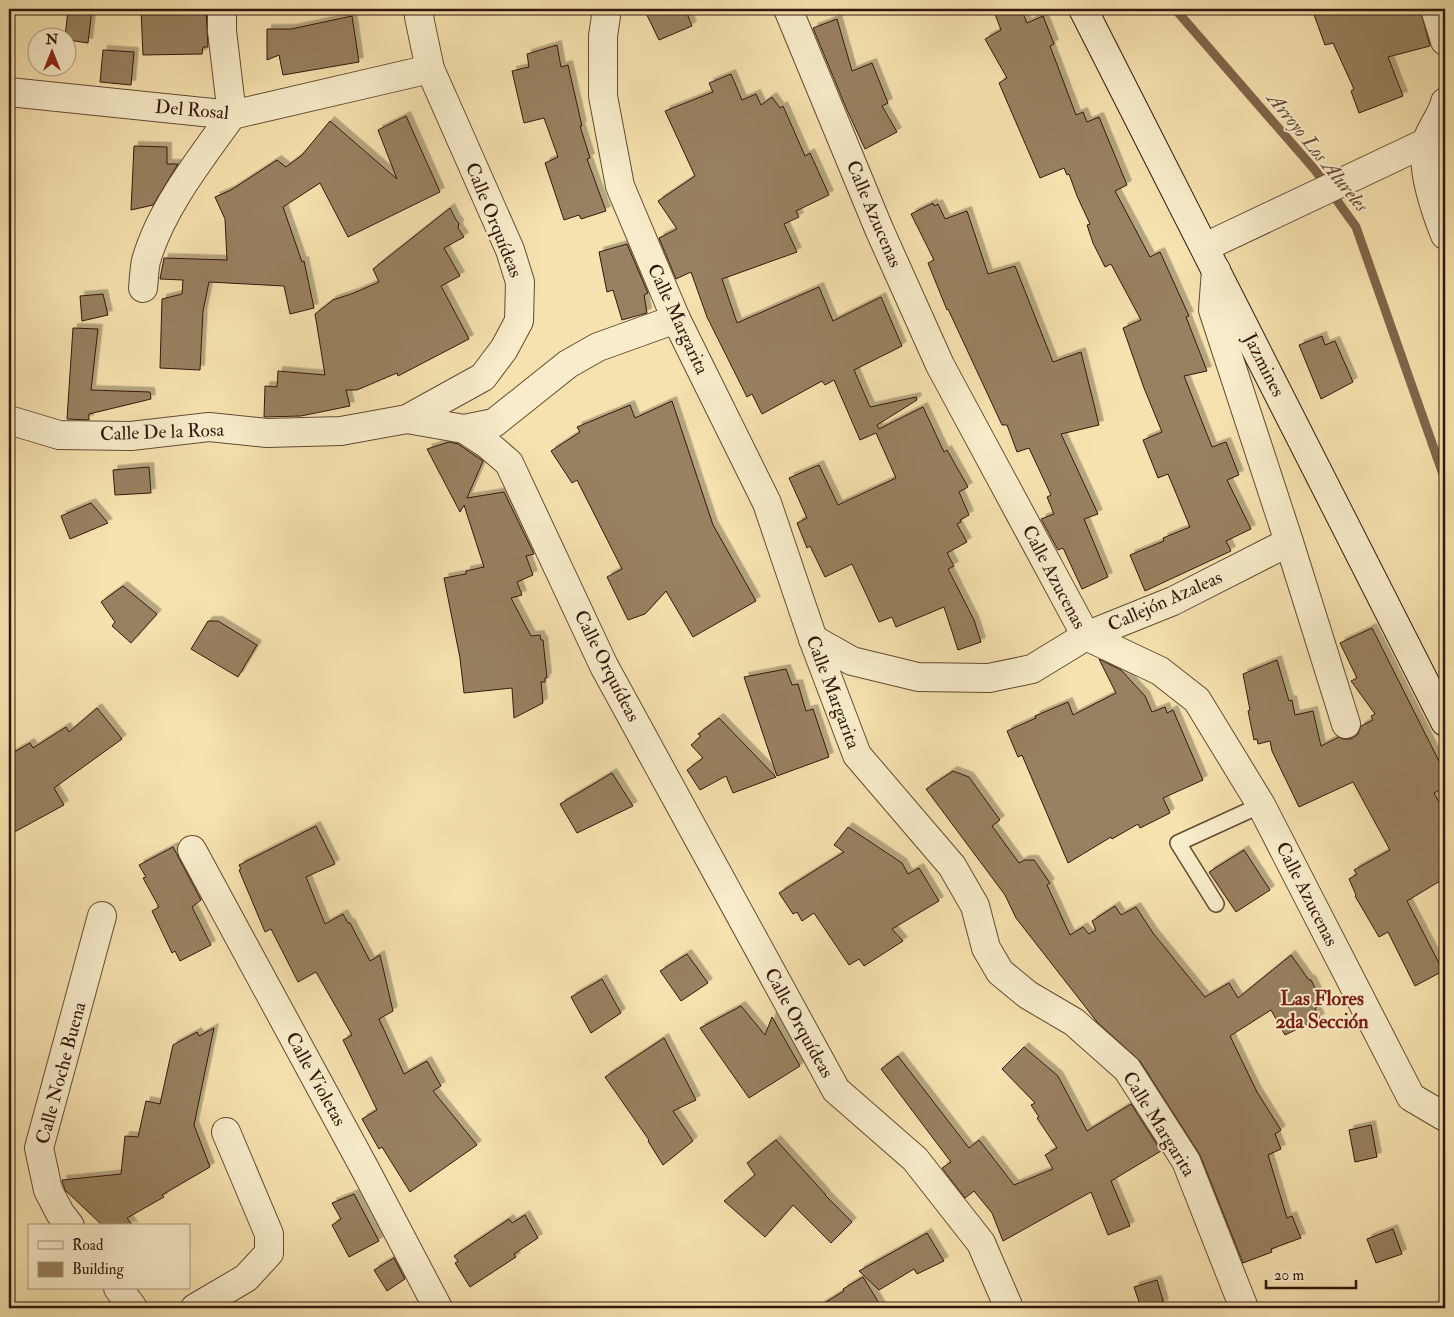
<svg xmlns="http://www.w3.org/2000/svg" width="1454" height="1317" font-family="'IM FELL Double Pica',serif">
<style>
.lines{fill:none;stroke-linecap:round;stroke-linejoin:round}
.stream{stroke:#80674c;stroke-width:9}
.building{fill:#988160;stroke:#33170c;filter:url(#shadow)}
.service-casing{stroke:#644a34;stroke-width:18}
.minor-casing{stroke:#644a34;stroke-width:30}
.secondary-casing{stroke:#33170c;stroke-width:30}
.service{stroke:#f8ecca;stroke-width:15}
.minor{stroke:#f8ecca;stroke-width:28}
.secondary{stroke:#f8ecca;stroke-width:28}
.labels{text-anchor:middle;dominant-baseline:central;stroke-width:4;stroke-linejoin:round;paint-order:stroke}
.street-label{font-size:19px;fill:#33170c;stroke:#f8ecca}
.water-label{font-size:20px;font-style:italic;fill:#664d37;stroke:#f8ecca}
.neighbourhood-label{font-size:20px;font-weight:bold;fill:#7a1f14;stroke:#f8ecca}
</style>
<defs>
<filter id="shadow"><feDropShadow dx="4.5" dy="-4.5" stdDeviation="0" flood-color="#0004"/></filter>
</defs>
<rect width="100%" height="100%" fill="#f5e2ae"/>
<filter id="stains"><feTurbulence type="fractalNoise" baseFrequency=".004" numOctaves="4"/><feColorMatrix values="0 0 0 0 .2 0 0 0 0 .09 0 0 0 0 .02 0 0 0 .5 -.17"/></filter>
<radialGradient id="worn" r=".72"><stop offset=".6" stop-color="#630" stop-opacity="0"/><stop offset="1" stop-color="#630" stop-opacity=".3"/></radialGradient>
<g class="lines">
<!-- stream -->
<polyline class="stream" points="1175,9 1315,170 1356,227 1445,480"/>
</g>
<!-- building -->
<g class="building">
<polygon points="68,9 92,9 88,43 68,40 68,38 65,38"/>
<polygon points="141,9 206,9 208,47 203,47 202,54 143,55"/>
<polygon points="644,9 685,9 692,26 659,40"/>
<polygon points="1008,9 1021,9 1027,23 1043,16 1054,44 1050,46 1076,115 1083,112 1087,122 1099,117 1127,185 1115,191 1150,257 1160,252 1189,316 1186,317 1207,371 1184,376 1212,447 1226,442 1239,475 1227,480 1251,529 1226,541 1231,551 1145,591 1130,555 1164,541 1163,538 1190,527 1168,474 1158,478 1143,440 1162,432 1144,388 1123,328 1141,320 1111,264 1105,267 1093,243 1087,225 1090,224 1077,196 1069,174 1067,175 1064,168 1040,178 999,83 1007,78 985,39 1001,30 995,14"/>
<polygon points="1312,9 1420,9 1430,46 1388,57 1403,96 1359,113 1351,91 1354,89 1333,43 1325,45"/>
<polygon points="352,16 359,62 283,75 279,55 267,60 267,29 291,29"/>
<polygon points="837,19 852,71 872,63 888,103 882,106 897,132 865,149 847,110 813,28"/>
<polygon points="557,45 561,67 568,65 582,126 580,126 590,158 587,159 606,211 581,219 579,215 564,220 545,163 558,157 544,118 524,123 512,71 529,67 527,54"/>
<polygon points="103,50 134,52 131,85 100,82"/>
<polygon points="731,74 742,100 756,94 761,105 772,97 780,108 783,106 805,156 810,153 829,195 796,211 799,217 784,224 797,252 722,279 737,323 819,287 833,321 881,297 902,346 854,370 870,407 916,397 917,400 877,425 879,429 923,407 944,452 947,450 968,487 959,492 969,515 960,520 961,522 957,524 967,542 947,553 954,566 948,569 974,620 981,642 958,650 944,607 896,627 892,617 879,622 852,564 825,577 810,546 807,548 797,523 807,518 789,478 819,465 838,505 896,478 876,433 860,440 834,380 825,385 822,381 762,414 752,394 747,397 707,317 691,272 676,279 659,238 677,229 658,201 695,176 665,111 713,92 709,83"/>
<polygon points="406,116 440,192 348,237 320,183 283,207 302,262 304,261 314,308 290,314 284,286 209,282 203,311 200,370 160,368 162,299 182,294 183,280 160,279 164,258 227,260 225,219 215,197 231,190 277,160 286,167 302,155 330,121 397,179 378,130"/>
<polygon points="134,146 167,147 167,164 178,164 153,205 131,210"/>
<polygon points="933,203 934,206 938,204 945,219 967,211 988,274 1015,266 1053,362 1081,352 1099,425 1061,434 1098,514 1084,519 1108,577 1082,589 1063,548 1058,550 1041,519 1054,514 1047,497 1051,495 1029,448 1017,452 1007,425 1002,425 948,309 947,310 928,263 934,260 911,214"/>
<polygon points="450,208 456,220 459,223 458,228 464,237 444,248 460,276 441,286 469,339 398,376 397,373 357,390 346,390 350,406 301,416 264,417 265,386 277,387 278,371 325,375 315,314 333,300 354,293 379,282 373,269"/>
<polygon points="627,244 648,293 644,295 647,313 622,320 613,290 607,292 599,252"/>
<polygon points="103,294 108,315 82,321 80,296"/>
<polygon points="73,328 98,329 91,390 150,392 151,399 89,414 89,420 67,419"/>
<polygon points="1322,336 1325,345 1335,341 1353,382 1321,399 1299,345"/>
<polygon points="672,401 713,525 756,601 693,637 666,591 645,614 628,620 607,577 622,569 577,480 572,483 551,451 580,432 577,427 630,405 635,418"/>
<polygon points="449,442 458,444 483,461 467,498 504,492 534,554 526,556 533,575 517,582 522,595 511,598 531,636 540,635 541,640 543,640 547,678 545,678 545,682 541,682 543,703 514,718 512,688 464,693 460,658 444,578 466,574 466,571 484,567 464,505 460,512 427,449"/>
<polygon points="149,467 151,493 115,495 113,470"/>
<polygon points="91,503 108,523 70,539 61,516"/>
<polygon points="123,586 157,614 131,643 112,626 115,622 101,602"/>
<polygon points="208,621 218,621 257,645 238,677 191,649"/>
<polygon points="1372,628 1445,773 1445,787 1434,793 1445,813 1445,878 1407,901 1443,971 1415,986 1388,932 1379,937 1355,896 1356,895 1349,879 1357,874 1354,870 1390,850 1353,782 1299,807 1272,751 1270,741 1258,744 1257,739 1254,740 1248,711 1250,710 1243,674 1277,660 1289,701 1292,700 1295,715 1313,711 1321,746 1339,737 1343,739 1351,739 1358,734 1361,726 1373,720 1371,716 1375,714 1351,681 1357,678 1340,643"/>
<polygon points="1099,659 1121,670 1145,696 1152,712 1165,707 1167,713 1173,710 1203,780 1163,798 1170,813 1140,828 1138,824 1112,839 1111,837 1068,863 1022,755 1018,757 1007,731 1036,718 1035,716 1068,702 1073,715 1116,693"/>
<polygon points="786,669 792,685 798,684 806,711 813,709 829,757 777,776 744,677"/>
<polygon points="97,708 122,739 54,788 64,805 9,835 9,755 30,743 33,748 66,727 69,732"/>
<polygon points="719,718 776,777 733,793 726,776 700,790 687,770 703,758 691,745 701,736 698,734"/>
<polygon points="953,771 969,777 1000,820 992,826 1019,863 1025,860 1034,860 1050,883 1047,885 1070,935 1083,927 1089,934 1096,930 1092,921 1115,906 1121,915 1136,907 1153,933 1205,997 1229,983 1238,998 1291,955 1309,980 1311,980 1323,1004 1315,1008 1320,1018 1285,1035 1271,1010 1230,1036 1257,1092 1281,1130 1275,1134 1281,1149 1268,1155 1287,1218 1292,1216 1301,1238 1271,1249 1272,1252 1243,1263 1200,1155 1140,1061 1097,1022 1087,1009 1016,918 1005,895 926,789"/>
<polygon points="612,773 633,806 577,833 560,804"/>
<polygon points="316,826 335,864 306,877 325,924 343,914 348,923 350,923 370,961 380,955 393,1011 379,1019 404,1074 427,1061 441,1086 433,1091 477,1145 410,1192 382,1147 379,1149 362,1119 377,1110 343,1040 352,1035 316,972 298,982 271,929 265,932 239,870 241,869 239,865"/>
<polygon points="848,827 902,863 908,874 919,868 939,901 892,929 903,941 864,966 859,959 849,965 814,913 802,921 797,912 793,914 779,893 844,852 834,845"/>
<polygon points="173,847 201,900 192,907 211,945 180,961 175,951 172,953 152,911 159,907 143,878 146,877 139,865"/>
<polygon points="1244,850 1270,890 1236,912 1209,872"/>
<polygon points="687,954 708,983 681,1001 660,971"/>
<polygon points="602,979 621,1013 591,1033 571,997"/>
<polygon points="741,1006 765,1035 772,1017 800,1066 749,1098 700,1028"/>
<polygon points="214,1028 194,1125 210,1167 162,1195 164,1197 127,1218 133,1226 103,1226 65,1190 62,1180 121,1174 125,1136 138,1137 146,1101 160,1104 173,1045 197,1032 199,1036"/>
<polygon points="664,1038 696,1100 673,1111 693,1141 663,1165 648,1141 649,1140 605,1077"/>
<polygon points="1024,1047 1058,1076 1087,1131 1131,1104 1161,1151 1111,1181 1130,1226 1108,1235 1091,1192 1003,1241 992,1213 974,1191 965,1198 942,1168 951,1162 881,1069 898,1056 969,1148 979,1140 1014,1185 1053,1169 1045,1155 1057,1148 1037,1118 1039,1117 1031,1105 1035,1103 1002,1069"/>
<polygon points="1371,1125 1377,1157 1355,1162 1349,1130"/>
<polygon points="776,1140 826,1195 825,1195 852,1222 831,1243 793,1205 765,1237 724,1201 755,1175 747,1163"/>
<polygon points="354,1194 379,1241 349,1257 332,1225 341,1219 332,1203"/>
<polygon points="525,1215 538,1238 514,1254 516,1257 470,1287 455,1263 458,1261 454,1256 509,1219 512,1223"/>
<polygon points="1393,1229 1402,1254 1376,1263 1367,1239"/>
<polygon points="927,1233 944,1261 917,1274 914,1269 879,1290 859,1271"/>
<polygon points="394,1258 405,1279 387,1291 374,1270"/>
<polygon points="863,1277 882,1308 816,1308 844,1291 843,1289"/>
<polygon points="1157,1280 1164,1304 1148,1308 1141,1308 1134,1287"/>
</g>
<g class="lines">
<defs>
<polyline id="service" points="1216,904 1178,843 1261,805"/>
<g id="minor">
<polyline points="607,9 603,36 603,96 620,186 676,319 767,503 813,639 857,755 952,866 975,906 986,948 1000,972 1028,995 1074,1022 1127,1069 1186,1161 1244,1308"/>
<polyline points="788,9 879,229 940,365 1086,636 1160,671 1197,700 1261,805 1411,1097 1445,1117"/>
<polyline points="1435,9 1445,41"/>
<polyline points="9,92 232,115 430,69"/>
<path d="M1445,102C1442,116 1431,127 1427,141C1420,167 1435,210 1445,235"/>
<polyline points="1205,247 1427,142"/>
<polyline points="1216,270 1213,310 1289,542 1346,724"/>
<path d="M143,288C144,280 144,270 146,261C160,210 201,158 232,115L222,31V9"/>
<polyline points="407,419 464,429 487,444 509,463 604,666 836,1090 915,1159 981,1243 1009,1308"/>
<polyline points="9,420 59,435 131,436 209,427 267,433 341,431 407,419 483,377 504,349 519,321 520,282 510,250 430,69 419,17 421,9"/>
<polyline points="464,429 494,423 568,364 598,347 676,319"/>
<polyline points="813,639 852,661 918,677 989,678 1032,669 1086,636 1173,601 1289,542"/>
<polyline points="192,850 365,1169 438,1308"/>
<polyline points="70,1226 60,1213 48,1190 39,1148 102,916"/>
<polyline points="118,1288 133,1308"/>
<polyline points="195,1308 246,1278 269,1253 269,1234 226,1132"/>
</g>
<polyline id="secondary" points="1083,9 1445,722"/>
</defs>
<!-- service casing -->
<use href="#service" class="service-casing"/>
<!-- minor casing -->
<use href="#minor" class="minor-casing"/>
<!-- secondary casing -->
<use href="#secondary" class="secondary-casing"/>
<!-- service -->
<use href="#service" class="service"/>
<!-- minor -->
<use href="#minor" class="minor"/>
<!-- secondary -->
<use href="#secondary" class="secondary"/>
</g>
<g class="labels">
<!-- street labels -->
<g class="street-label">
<text transform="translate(192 110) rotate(5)">Del Rosal</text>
<text transform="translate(874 214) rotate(67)">Calle Azucenas</text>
<text transform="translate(494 220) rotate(68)">Calle Orquídeas</text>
<text transform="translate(678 319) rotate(65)">Calle Margarita</text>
<text transform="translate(1264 365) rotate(63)">Jazmines</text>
<text transform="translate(162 432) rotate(-2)">Calle De la Rosa</text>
<text transform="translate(1054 577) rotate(62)">Calle Azucenas</text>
<text transform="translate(1165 601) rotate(-24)">Callejón Azaleas</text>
<text transform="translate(607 666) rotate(63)">Calle Orquídeas</text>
<text transform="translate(833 692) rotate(69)">Calle Margarita</text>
<text transform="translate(1307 894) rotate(63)">Calle Azucenas</text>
<text transform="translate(799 1023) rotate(61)">Calle Orquídeas</text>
<text transform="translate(61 1073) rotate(-75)">Calle Noche Buena</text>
<text transform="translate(316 1079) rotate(61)">Calle Violetas</text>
<text transform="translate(1159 1124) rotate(58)">Calle Margarita</text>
</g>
<!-- water labels -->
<g class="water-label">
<text transform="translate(1318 152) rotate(51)">Arroyo Los Alureles</text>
</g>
<!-- neighbourhood labels -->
<g class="neighbourhood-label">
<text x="1322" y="998">Las Flores<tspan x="1322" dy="23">2da Sección</tspan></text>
</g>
</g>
<!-- margin -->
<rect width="1454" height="1317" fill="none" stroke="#f5e2ae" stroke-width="30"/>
<rect x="10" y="10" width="1434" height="1297" fill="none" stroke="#33170c" stroke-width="2.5"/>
<rect x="15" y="15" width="1424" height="1287" fill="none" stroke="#33170c"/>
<!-- legend -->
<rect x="28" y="1224" width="162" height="65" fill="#f8ecca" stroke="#a9977e"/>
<rect x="38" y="1241" width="25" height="8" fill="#f8ecca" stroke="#a9977e"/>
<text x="72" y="1250" font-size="15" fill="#33170c">Road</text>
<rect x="38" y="1262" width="25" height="15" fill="#988160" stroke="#a9977e"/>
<text x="72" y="1274" font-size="15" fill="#33170c">Building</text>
<!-- north arrow -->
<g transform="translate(52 52)"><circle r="24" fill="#f8ecca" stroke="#a9977e"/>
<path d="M0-4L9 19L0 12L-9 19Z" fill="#8f2418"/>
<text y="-8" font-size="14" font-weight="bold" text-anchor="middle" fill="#33170c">N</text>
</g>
<!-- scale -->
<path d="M1266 1280v8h90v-8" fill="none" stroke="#33170c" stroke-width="2.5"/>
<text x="1274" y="1280" font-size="15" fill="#33170c" stroke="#f8ecca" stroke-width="4" paint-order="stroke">20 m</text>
<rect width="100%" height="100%" filter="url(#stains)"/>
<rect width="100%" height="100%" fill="url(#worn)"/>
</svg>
